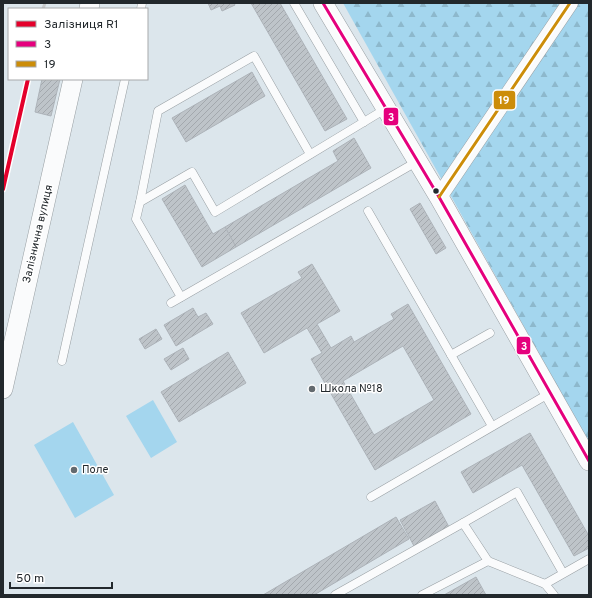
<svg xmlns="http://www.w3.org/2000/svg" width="592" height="598" font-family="Overpass,sans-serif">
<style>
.forest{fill:url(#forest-firs)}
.pitch{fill:#a4d6ee}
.building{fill:url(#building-hatch);stroke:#adb3b9;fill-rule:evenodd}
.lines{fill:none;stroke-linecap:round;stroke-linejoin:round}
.service-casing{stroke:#989fa3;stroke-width:9}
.minor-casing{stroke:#989fa3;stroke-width:17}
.tertiary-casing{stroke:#989fa3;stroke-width:20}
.service{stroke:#fafbfc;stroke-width:8}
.minor{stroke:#fafbfc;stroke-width:16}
.tertiary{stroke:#fafbfc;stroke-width:19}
.rail{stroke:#c6c9cb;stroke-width:3;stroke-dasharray:6 3;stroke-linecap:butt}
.bus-1-casing{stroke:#fff;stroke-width:6}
.bus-2-casing{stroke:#fff;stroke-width:6}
.bus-1{stroke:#e5007d;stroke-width:3}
.bus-2{stroke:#cc8d09;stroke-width:3}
.rail-1-casing{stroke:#fff;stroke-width:7}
.rail-1{stroke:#e4002b;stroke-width:4}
.bus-dot{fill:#22282c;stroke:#fff;stroke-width:1.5}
.poi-dot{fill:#636a6f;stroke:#fff;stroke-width:1.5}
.labels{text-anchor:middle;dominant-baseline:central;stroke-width:3;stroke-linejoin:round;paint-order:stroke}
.street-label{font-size:11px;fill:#22282c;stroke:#fff}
.poi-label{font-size:11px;fill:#22282c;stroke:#fff;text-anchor:start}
.line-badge{stroke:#fff;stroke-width:1.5}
.badge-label{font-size:11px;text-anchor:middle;font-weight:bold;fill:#fff}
</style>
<defs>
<pattern id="forest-firs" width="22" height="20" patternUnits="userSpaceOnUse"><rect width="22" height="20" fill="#a4d6ee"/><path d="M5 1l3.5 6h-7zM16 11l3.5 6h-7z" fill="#8db8cc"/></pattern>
<pattern id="building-hatch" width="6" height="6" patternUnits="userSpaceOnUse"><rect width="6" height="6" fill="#bec4c9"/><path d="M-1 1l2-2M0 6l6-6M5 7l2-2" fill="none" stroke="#a3a8ad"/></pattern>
</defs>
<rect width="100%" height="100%" fill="#dce6ec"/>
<!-- forest -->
<polygon class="forest" points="343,3 589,3 589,443"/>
<!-- pitch -->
<g class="pitch">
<polygon points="153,400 177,442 151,458 126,416"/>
<polygon points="73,422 114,495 75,518 34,445"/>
</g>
<!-- building -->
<g class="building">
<polygon points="208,3 234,3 235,5 222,11 220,6 211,10"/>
<polygon points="251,3 280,3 347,119 325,131"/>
<polygon points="252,72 265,96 186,142 172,118"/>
<polygon points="42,79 60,79 51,116 35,112"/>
<polygon points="354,138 371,168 236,247 225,227 338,161 333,151"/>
<polygon points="185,185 213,234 225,227 236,247 202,267 162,199"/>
<polygon points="420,203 446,248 436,254 410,209"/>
<path d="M312,264L340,311L317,324L331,348L351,336L354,342L394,319L391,314L408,304L471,414L375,470L311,359L322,353L307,328L264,353L241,313L302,278L298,272ZM403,346L434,400L374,435L343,381Z"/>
<polygon points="193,308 198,317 206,313 213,324 176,346 164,325"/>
<polygon points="156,329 162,339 145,349 139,339"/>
<polygon points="183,348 189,359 171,370 164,359"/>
<polygon points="228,352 246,383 179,422 161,392"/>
<polygon points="530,433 589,536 589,548 574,556 522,465 473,493 461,472"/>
<polygon points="435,501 449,527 414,546 400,520"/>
<polygon points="396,517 409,539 314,595 263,595"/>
<polygon points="476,577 486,595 444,595"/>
</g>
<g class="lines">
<defs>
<g id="service">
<polyline points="294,3 364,122"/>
<polyline points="141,9 142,3"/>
<polyline points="140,202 158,111 254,56 310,154"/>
<polyline points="368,211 492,426"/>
<polyline points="181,297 136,219 140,202 192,172 215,212 387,108"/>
<polyline points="171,303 418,161"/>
<polyline points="451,355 490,333"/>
<polyline points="62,361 125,79"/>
<polyline points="371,497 550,393"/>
<polyline points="463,523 517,492 563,573"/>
<polyline points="545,584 554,595"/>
<polyline points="335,595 463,523 488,561 545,584 589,559"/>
<polyline points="422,595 488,561"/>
</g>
<polyline id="minor" points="439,197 570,3"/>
<g id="tertiary">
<polyline points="323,3 439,197 589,461"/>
<polyline points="89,9 90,3"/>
<polyline points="3,389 73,79"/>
</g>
</defs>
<!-- service casing -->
<use href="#service" class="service-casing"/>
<!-- minor casing -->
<use href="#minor" class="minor-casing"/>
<!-- tertiary casing -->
<use href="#tertiary" class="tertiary-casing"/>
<!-- service -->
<use href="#service" class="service"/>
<!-- minor -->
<use href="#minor" class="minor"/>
<!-- tertiary -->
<use href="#tertiary" class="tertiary"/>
<!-- rail -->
<g class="rail">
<polyline points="43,9 45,3"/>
<polyline points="3,189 28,79"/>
</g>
<defs>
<polyline id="bus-1" points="323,3 439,197 589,461"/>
<polyline id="bus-2" points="439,197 570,3"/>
</defs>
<!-- bus-1 casing -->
<use href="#bus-1" class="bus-1-casing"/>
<!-- bus-2 casing -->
<use href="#bus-2" class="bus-2-casing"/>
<!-- bus-1 -->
<use href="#bus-1" class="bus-1"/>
<!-- bus-2 -->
<use href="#bus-2" class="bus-2"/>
<defs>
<polyline id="rail-1" points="3,189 28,79"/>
</defs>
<!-- rail-1 casing -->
<use href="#rail-1" class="rail-1-casing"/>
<!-- rail-1 -->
<use href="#rail-1" class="rail-1"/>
</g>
<!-- markers -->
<circle class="bus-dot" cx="436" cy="191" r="3.5"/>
<g class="poi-dot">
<circle cx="312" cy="389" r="4"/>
<circle cx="74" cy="470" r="4"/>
</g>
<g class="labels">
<!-- street labels -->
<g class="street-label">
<text transform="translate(38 234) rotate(-77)">Залізнична вулиця</text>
</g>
<!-- poi labels -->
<g class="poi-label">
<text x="320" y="389">Школа №18</text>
<text x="82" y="470">Поле</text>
</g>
</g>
<g class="line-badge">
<rect x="493" y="90" width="23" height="20" rx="4" fill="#cc8d09"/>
<rect x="383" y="107" width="16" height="19" rx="4" fill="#e5007d"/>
<rect x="516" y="336" width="15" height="19" rx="4" fill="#e5007d"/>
</g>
<g class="badge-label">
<text x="504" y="104">19</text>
<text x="391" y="121">3</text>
<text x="524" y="350">3</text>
</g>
<!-- border -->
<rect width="592" height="598" fill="none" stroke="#22282c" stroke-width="8"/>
<!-- legend -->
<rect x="8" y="8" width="140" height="72" fill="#ffffff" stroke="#a7a9ab"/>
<rect x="16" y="21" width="20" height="6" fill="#e4002b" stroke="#a7a9ab"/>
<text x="44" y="28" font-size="12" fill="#22282c">Залізниця R1</text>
<rect x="16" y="41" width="20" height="6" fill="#e5007d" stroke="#a7a9ab"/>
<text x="44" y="48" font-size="12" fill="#22282c">3</text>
<rect x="16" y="61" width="20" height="6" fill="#cc8d09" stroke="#a7a9ab"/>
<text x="44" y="68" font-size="12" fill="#22282c">19</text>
<!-- scale -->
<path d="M10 582v6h102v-6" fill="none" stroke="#22282c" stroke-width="2"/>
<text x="16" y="582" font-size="12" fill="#22282c" stroke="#ffffff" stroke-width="3" paint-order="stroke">50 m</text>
</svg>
